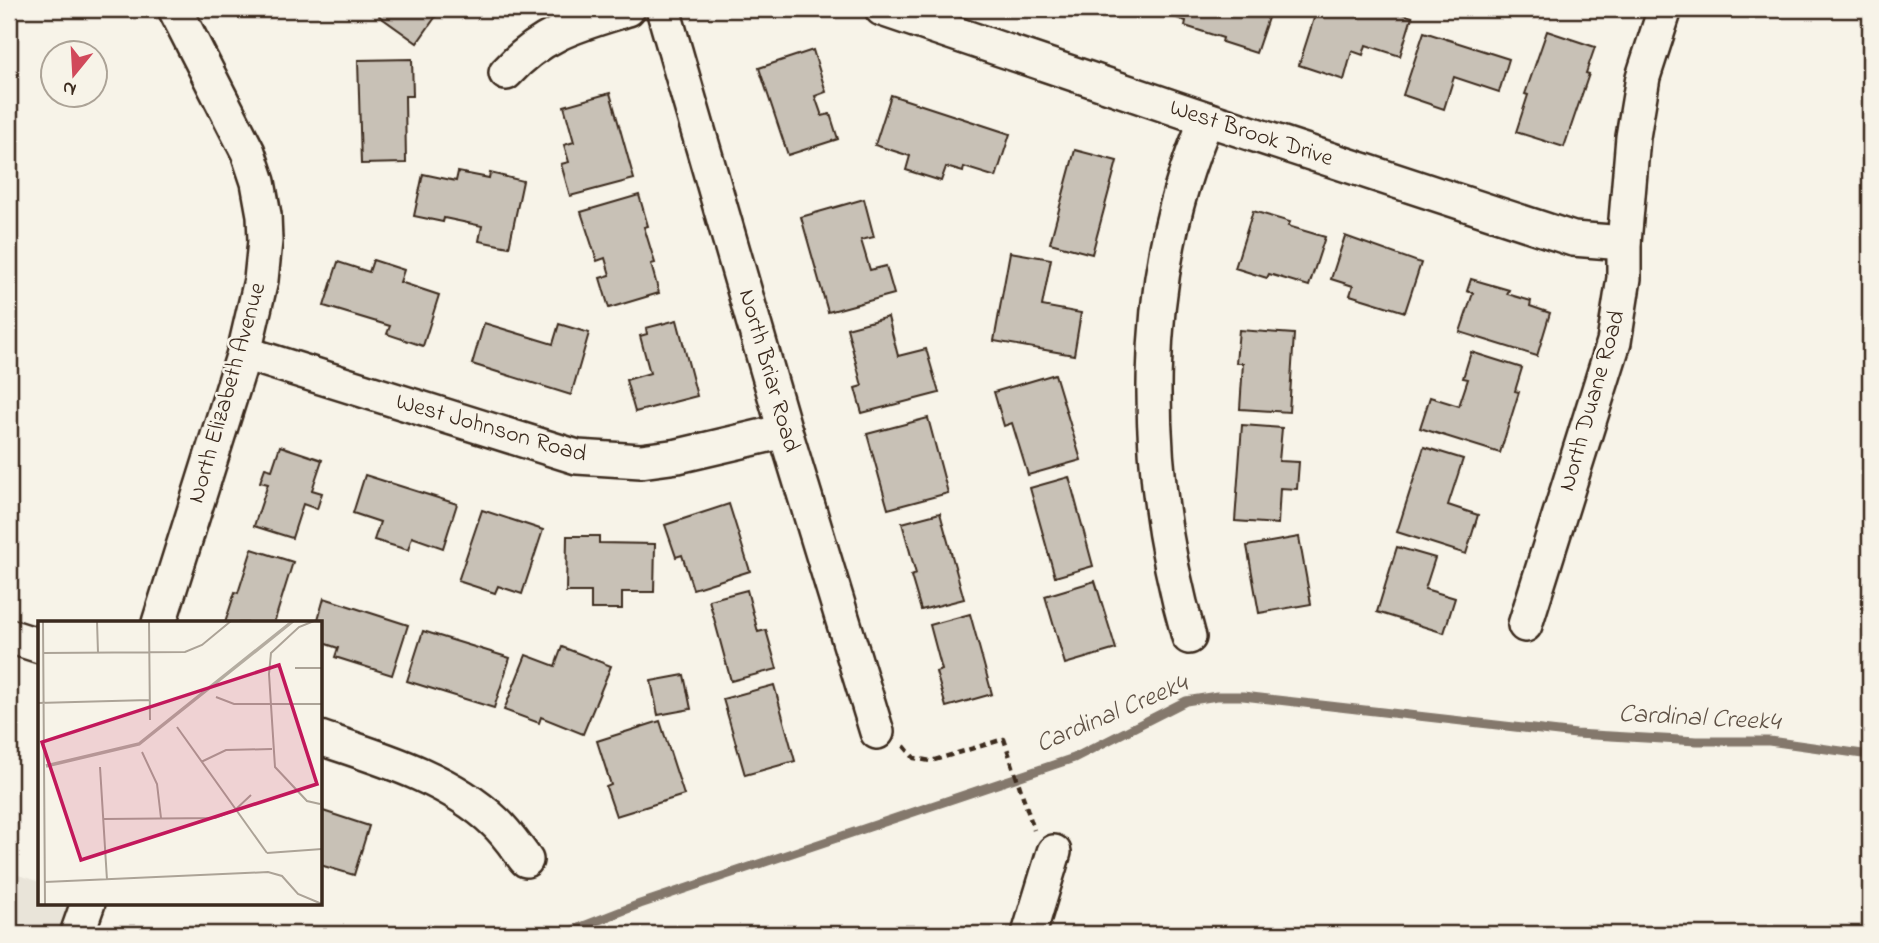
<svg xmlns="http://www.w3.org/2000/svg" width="1879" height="943" font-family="'Indie Flower',sans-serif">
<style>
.built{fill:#e9e4d9}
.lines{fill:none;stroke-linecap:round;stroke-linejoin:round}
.stream{stroke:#84786c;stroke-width:9}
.building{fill:#c8c1b6;stroke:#3b2a1e;stroke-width:2}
.minor-casing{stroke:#3b2a1e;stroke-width:38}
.path{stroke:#3b2a1e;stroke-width:4.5;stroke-dasharray:7 5;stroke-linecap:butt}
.minor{stroke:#f7f3e8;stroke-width:33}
.labels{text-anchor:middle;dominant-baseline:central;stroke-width:5;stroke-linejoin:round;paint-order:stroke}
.street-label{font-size:24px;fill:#3b2a1e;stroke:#f7f3e8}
.water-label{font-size:26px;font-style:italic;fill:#5f5145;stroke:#f7f3e8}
.inset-river{fill:none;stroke:#b4aca0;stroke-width:3.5}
.inset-road{fill:none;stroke:#aca397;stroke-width:2}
.view{fill:#c2185b;fill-opacity:0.15;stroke:#c2185b;stroke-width:3.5}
.inset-edge{fill:none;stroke:#3b2a1e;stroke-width:3.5}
</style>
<rect width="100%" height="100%" fill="#f7f3e8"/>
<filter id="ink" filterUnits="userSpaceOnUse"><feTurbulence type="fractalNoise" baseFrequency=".0143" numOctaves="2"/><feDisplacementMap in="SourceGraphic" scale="14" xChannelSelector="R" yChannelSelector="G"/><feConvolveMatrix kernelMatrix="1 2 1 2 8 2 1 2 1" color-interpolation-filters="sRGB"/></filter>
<g filter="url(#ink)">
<!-- built -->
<polygon class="built" points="9,872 40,882 40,903 75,903 65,934 9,934"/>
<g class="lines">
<!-- stream -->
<polyline class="stream" points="563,934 640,904 1074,758 1186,701 1217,696 1243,696 1576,734 1697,741 1769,741 1870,755"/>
</g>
<!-- building -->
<g class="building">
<polygon points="384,9 441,9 417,43 379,16"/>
<polygon points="1162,9 1271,9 1256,53 1222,42 1223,38 1185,26 1186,21 1161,13"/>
<polygon points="1317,9 1387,9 1412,17 1400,56 1366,45 1363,55 1352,51 1344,80 1299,65"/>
<polygon points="1547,31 1595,47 1586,73 1589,74 1564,147 1516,132 1528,95 1525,94"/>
<polygon points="1424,32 1509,59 1499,92 1454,77 1444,109 1403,95"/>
<polygon points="813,50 826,92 815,96 822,116 830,114 838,139 788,155 759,68"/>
<polygon points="412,59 413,96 405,96 406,163 361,164 358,60"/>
<polygon points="610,93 634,179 570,196 561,164 569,162 564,145 574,142 564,106"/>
<polygon points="891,95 1010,134 996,177 964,167 963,172 946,167 941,181 906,170 910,156 875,145"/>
<polygon points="1075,150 1117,161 1092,254 1050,243"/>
<polygon points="458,172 489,178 490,173 523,181 509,247 479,241 482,226 444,218 443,222 414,216 423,174 456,181"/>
<polygon points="639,195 648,226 644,227 655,263 651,264 659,293 609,308 600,278 610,275 605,258 597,261 581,212"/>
<polygon points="864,199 874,237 861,240 870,270 886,266 894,294 828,312 801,217"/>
<polygon points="1253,211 1290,222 1288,226 1325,237 1309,286 1269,274 1267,278 1235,268"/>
<polygon points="1345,236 1421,263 1405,312 1350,295 1353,286 1331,279"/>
<polygon points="1010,252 1051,259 1042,306 1081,313 1074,355 994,341"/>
<polygon points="373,260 404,270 400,282 439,295 423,346 387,334 390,326 324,306 338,262 369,272"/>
<polygon points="1471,279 1509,290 1507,294 1531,301 1530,306 1550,313 1537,356 1460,332 1473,293 1467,291"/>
<polygon points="888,317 898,356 926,349 939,393 862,413 855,388 862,386 847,328"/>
<polygon points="677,320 697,396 635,412 626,380 650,373 640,336 647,334 646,328"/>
<polygon points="484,323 553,344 559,324 589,333 571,395 472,364"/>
<polygon points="1239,330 1294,334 1289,412 1240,409 1243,363 1236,363"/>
<polygon points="1471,352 1522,368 1515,391 1519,392 1500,453 1420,428 1430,397 1459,406 1468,379 1463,378"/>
<polygon points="1055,374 1081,460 1028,475 1012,423 1004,426 994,392"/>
<polygon points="928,418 948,493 888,509 867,434"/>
<polygon points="1242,425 1282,428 1279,461 1299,462 1297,489 1280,488 1278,524 1235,521"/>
<polygon points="280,446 322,460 312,490 322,493 317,509 303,504 292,538 254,526 268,484 260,482 265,468 272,470"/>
<polygon points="1424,447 1463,459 1448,505 1478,515 1466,554 1397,532"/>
<polygon points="365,475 457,504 443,548 412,537 408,550 374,540 380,522 353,513"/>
<polygon points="1069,477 1093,566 1055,577 1030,488"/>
<polygon points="729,504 750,571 693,589 682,555 676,557 665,525"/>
<polygon points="482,510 543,530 522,594 498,586 495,593 458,581"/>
<polygon points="940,513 964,599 921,610 911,576 916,574 902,523"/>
<polygon points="567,536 599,536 599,543 655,544 654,592 622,592 622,609 591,609 591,592 566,592"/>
<polygon points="1299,537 1311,604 1259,613 1247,546"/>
<polygon points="1397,547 1435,558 1425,589 1455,598 1444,633 1377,612"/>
<polygon points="252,549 293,562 274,623 225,623 235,592 238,593"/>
<polygon points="1095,581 1116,649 1065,664 1045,596"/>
<polygon points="747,590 758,632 766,630 777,669 731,681 709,600"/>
<polygon points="324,598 408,625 392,675 335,657 338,648 320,642 320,623 317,623"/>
<polygon points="970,614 992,694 946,707 936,672 942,670 930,625"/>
<polygon points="423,631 510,658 494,708 407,681"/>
<polygon points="562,647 611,666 583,734 541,717 539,723 504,710 526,655 555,666"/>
<polygon points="684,675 691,709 658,715 651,681"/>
<polygon points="774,685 795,761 745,775 723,699"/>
<polygon points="660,721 684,795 616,816 606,787 611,785 597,741"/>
<polygon points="320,810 369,826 354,875 320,865"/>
</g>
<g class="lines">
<defs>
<g id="minor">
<polyline points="663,9 785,431 877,732"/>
<polyline points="882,9 1207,119 1573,239 1624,243"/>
<path d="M506,73C542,33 579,24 628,9"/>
<polyline points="244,353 577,457 641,461 678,456 785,431"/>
<polyline points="159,623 244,353 261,280 265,241 264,215 258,182 248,152 175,9"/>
<polyline points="1525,625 1614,342 1624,278 1624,243 1633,137 1643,77 1665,9"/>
<polyline points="9,636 40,646"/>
<path d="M1189,637C1142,473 1137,277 1207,119"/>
<path d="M320,738C380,758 449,778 495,822C507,833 516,847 526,860"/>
<polyline points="77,934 88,903"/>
<polyline points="1029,934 1054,852"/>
</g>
</defs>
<!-- minor casing -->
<use href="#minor" class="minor-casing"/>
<!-- path -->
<polyline class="path" points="904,746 914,758 931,761 1004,739 1034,830"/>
<!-- minor -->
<use href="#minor" class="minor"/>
</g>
</g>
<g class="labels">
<!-- street labels -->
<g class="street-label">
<text transform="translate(1251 134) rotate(18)">West Brook Drive</text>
<text transform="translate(768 371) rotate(74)">North Briar Road</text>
<text transform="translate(228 393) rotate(-74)">North Elizabeth Avenue</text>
<text transform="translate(1593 401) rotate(-74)">North Duane Road</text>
<text transform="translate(491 429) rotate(16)">West Johnson Road</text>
</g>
<!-- water labels -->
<g class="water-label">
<text transform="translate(1112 715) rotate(-23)">Cardinal Creek4</text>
<text transform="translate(1699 719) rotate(3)">Cardinal Creek4</text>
</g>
</g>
<!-- overview -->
<g transform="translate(38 621)">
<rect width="284" height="284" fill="#f7f3e8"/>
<path class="inset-river" d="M8,145L101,123L255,0"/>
<path class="inset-road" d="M5,0L7,283M59,0L60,32M111,0L112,99M276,0L261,6L233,32L231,53L237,146L269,180L282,183M5,32L147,31L164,24L193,0M257,47H284M178,76L196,83H284M0,82L111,79M139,106L229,232M104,131L119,163L123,197M163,141L188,129L234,128M62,146L69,259M65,198L177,197L196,190L213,174M229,232L284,228M7,261L230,251L244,255L260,273L284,283"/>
<path class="view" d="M241,44L279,163L43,239L4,121Z"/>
<rect width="284" height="284" class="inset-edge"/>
</g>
<!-- margin -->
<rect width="1879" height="943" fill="none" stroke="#f7f3e8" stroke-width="35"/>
<rect x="18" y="18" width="1844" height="908" fill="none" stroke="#3b2a1e" stroke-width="2.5" filter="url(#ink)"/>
<!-- north arrow -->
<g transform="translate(74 74) rotate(198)"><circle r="33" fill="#f7f3e8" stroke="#aca397" stroke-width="2"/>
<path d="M0-5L12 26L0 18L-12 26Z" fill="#d1495b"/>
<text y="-10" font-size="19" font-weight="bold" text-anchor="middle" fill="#3b2a1e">N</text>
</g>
</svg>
